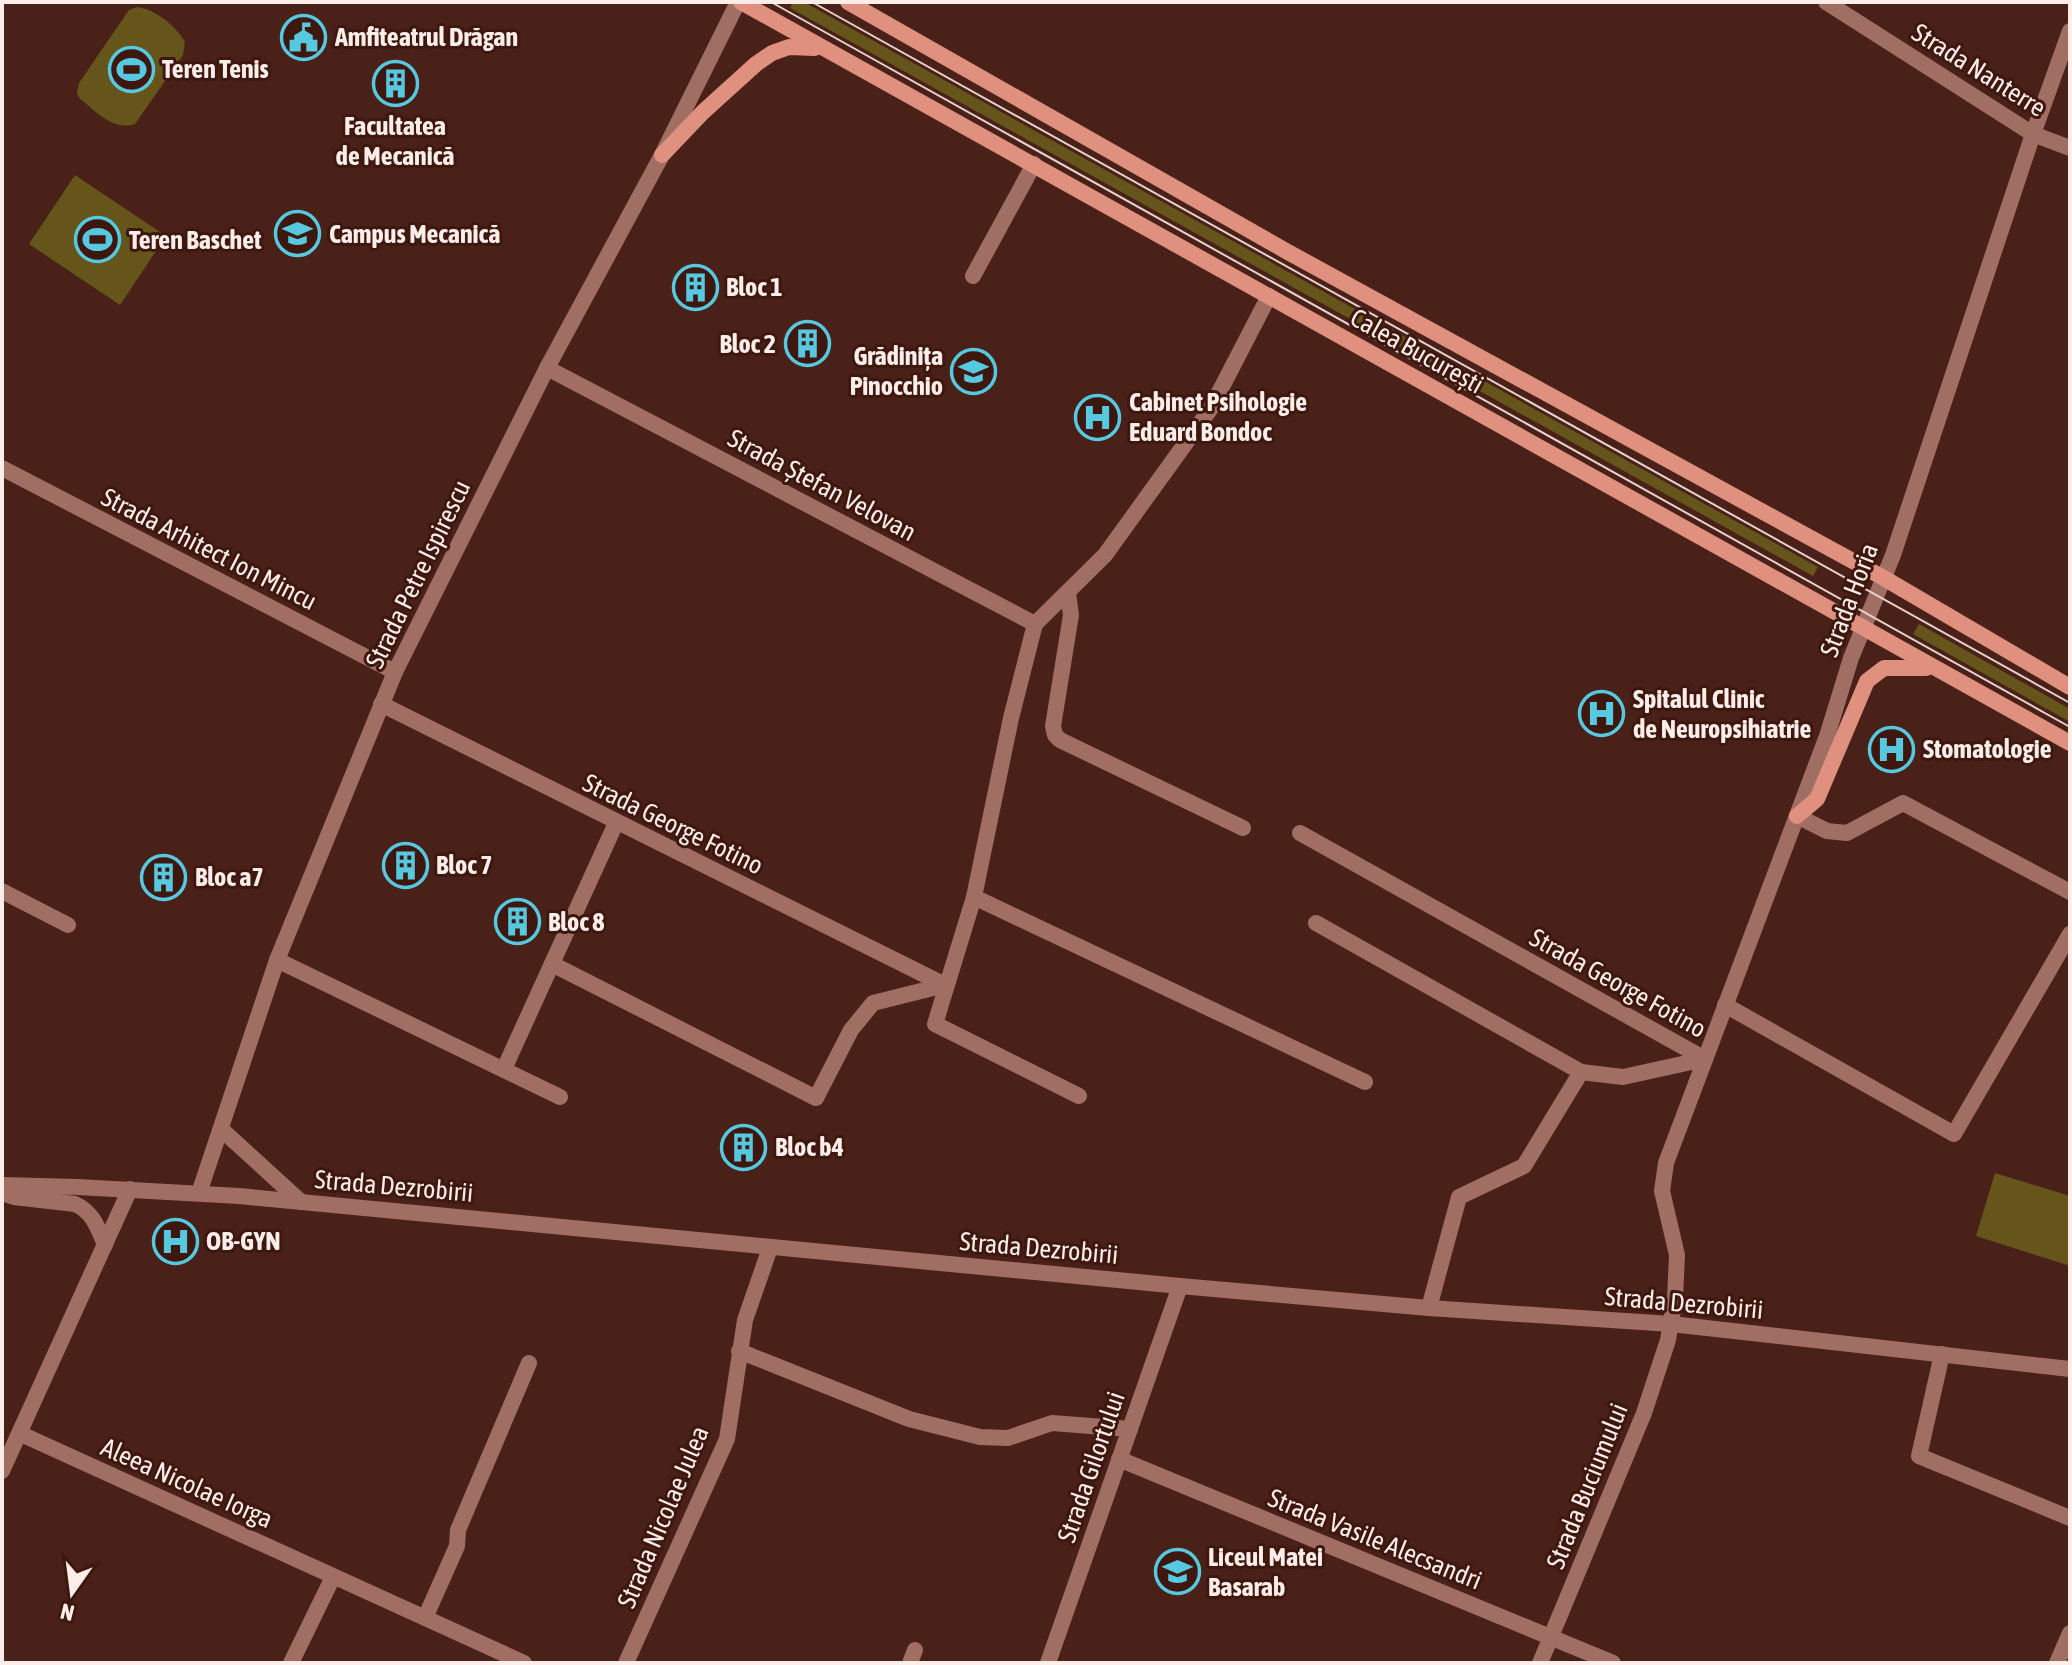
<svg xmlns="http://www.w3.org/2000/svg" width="2072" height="1665" font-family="'Asap Condensed',sans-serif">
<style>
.green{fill:#65551b}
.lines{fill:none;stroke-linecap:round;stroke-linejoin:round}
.minor{stroke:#a06e62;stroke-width:16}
.tertiary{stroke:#a06e62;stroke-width:16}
.secondary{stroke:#e0907e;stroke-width:16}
.tram{stroke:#e6d2ce;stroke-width:2}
.labels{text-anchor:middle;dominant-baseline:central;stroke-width:6;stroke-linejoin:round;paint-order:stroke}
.poi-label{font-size:26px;font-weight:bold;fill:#feede9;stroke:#3e170f;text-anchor:start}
.street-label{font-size:26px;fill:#feede9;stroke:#3e170f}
</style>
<rect width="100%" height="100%" fill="#492118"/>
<!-- green -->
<g class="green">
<polygon points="793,2 804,2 1818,567 1813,576 790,8"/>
<path d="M137,7C155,9 176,26 185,42L183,55L135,124C113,131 97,112 80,99L77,93L79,83L129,10Z"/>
<polygon points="75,175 166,236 120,305 29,244"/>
<polygon points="1919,624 2070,709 2070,722 1913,634"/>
<polygon points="1995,1173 2070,1196 2070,1266 1976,1236"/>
</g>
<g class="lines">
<!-- minor -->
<g class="minor">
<polyline points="2033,134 2070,31"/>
<polyline points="973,276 1034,164"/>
<polyline points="547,368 1035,624"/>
<polyline points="2,468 395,672"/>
<polyline points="1068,593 1071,615 1053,726 1055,735 1060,740 1243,828"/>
<polyline points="1035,624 1011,718 974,897 935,1024 1079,1096"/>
<polyline points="1035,624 1105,555 1211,408 1269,296"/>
<polyline points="381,704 945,985"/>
<polyline points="1797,816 1827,831 1847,833 1903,803 2070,892"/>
<polyline points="1300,833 1705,1059"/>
<polyline points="2,891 68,925"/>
<polyline points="974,897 1365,1082"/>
<polyline points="1316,923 1581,1072 1623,1077 1705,1059"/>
<polyline points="277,960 560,1097"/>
<polyline points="552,964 816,1098 851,1030 873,1003 945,985"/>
<polyline points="1725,1005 1954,1134 2070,934"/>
<polyline points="504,1069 616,823"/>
<polyline points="1429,1308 1459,1197 1524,1166 1581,1072"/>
<polyline points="739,1351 909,1419 980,1437 1008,1438 1052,1423 1130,1429"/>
<polyline points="1942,1354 1919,1456 2070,1518"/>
<polyline points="21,1434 524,1663"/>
<polyline points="425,1618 457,1546 458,1530 529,1363"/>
<polyline points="291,1663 333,1577"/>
<polyline points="626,1663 727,1439 745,1320 770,1248"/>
<polyline points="910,1663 915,1650"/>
<polyline points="1048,1663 1180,1286"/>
<polyline points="2057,1663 2070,1633"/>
</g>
<!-- tertiary -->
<g class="tertiary">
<polyline points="1826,2 2033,134 2070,148"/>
<polyline points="221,1129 301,1202"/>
<polyline points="2,1185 78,1187 239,1196 1180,1286 1429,1308 1671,1324 2070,1369"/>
<path d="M2,1193L14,1197L75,1204C93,1212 98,1228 105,1245"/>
<polyline points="199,1193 277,960 395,672 547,368 662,155 738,2"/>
<polyline points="1119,1459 1613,1663"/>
<polyline points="2,1471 130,1189"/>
<polyline points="1540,1663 1644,1413 1668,1340 1675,1299 1677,1255 1662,1191 1666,1163 1827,736 1851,658 1893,555 2033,134"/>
</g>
<!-- secondary -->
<g class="secondary">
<polyline points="741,2 2070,743"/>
<polyline points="848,2 1286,251 1882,577 2070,687"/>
<polyline points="662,155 703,112 756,64 772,53 789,47 815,48"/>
<polyline points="1797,816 1817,799 1867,681 1884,668 1926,668"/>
</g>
<!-- tram -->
<g class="tram">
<polyline points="771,2 2070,727"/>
<polyline points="812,2 2070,703"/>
</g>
</g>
<!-- icons -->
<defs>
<symbol id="civic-ring" viewBox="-11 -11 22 22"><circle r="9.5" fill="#3e170f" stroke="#56c9e1" stroke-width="1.5"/><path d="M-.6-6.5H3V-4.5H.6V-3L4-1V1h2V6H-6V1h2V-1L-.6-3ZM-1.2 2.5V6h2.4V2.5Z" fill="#56c9e1"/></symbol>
<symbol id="stadium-ring" viewBox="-11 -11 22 22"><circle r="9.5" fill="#3e170f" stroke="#56c9e1" stroke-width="1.5"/><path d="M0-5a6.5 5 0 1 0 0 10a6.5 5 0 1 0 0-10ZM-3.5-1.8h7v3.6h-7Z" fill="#56c9e1"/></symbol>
<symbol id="building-ring" viewBox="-11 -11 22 22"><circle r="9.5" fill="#3e170f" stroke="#56c9e1" stroke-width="1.5"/><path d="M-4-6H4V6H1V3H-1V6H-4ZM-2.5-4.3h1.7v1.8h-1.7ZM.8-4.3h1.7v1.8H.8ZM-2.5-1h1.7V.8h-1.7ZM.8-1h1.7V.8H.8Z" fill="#56c9e1"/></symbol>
<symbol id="university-ring" viewBox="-11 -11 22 22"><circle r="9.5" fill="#3e170f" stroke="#56c9e1" stroke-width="1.5"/><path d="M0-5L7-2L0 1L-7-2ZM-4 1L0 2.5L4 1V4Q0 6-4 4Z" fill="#56c9e1"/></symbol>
<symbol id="school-ring" viewBox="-11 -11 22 22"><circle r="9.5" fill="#3e170f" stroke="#56c9e1" stroke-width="1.5"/><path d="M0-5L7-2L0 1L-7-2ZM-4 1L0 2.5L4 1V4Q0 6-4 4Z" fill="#56c9e1"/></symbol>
<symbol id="hospital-ring" viewBox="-11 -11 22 22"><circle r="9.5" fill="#3e170f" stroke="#56c9e1" stroke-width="1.5"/><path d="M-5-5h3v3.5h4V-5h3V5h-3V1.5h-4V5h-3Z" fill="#56c9e1"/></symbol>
</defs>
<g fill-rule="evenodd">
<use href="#civic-ring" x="278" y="12" width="51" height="51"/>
<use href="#stadium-ring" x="106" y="44" width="51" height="51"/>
<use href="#building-ring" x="370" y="58" width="51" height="51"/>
<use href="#university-ring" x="272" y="208" width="51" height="51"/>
<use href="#stadium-ring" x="72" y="214" width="51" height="51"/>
<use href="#building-ring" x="670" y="262" width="51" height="51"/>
<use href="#building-ring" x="782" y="318" width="51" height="51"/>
<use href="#school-ring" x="948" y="346" width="51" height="51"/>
<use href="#hospital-ring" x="1072" y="392" width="51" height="51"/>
<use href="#hospital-ring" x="1576" y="688" width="51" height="51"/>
<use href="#hospital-ring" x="1866" y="724" width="51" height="51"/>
<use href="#building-ring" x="380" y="840" width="51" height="51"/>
<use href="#building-ring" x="138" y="852" width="51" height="51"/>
<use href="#building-ring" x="492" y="896" width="51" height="51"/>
<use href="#building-ring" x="718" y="1122" width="51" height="51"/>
<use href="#hospital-ring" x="150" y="1216" width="51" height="51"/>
<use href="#school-ring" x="1152" y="1546" width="51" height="51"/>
</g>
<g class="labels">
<!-- poi labels -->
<g class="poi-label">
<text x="335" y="37">Amfiteatrul Drăgan</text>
<text x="162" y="69">Teren Tenis</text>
<text x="395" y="126" text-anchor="middle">Facultatea<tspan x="395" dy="30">de Mecanică</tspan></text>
<text x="329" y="234">Campus Mecanică</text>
<text x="129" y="240">Teren Baschet</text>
<text x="726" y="287">Bloc 1</text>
<text x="776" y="344" text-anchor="end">Bloc 2</text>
<text x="943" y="356" text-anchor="end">Grădinița<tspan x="943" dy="30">Pinocchio</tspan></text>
<text x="1129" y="402">Cabinet Psihologie<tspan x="1129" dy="30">Eduard Bondoc</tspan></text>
<text x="1633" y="699">Spitalul Clinic<tspan x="1633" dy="30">de Neuropsihiatrie</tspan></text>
<text x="1923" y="749">Stomatologie</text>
<text x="436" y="865">Bloc 7</text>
<text x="195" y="877">Bloc a7</text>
<text x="548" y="922">Bloc 8</text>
<text x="775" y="1147">Bloc b4</text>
<text x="206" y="1241">OB-GYN</text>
<text x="1208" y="1557">Liceul Matei<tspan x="1208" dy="30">Basarab</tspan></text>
</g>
<!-- street labels -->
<g class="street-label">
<text transform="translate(1979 70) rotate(32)">Strada Nanterre</text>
<text transform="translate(1417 351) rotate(29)">Calea București</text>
<text transform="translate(822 485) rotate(28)">Strada Ștefan Velovan</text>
<text transform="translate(209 549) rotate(27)">Strada Arhitect Ion Mincu</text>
<text transform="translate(418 574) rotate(-64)">Strada Petre Ispirescu</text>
<text transform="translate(1849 600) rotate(-69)">Strada Horia</text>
<text transform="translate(673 824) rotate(26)">Strada George Fotino</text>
<text transform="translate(1618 983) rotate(29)">Strada George Fotino</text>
<text transform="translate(394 1186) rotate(5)">Strada Dezrobirii</text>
<text transform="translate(1039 1248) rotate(5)">Strada Dezrobirii</text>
<text transform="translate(1684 1303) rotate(5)">Strada Dezrobirii</text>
<text transform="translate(1091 1467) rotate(-71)">Strada Gilortului</text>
<text transform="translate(187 1483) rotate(24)">Aleea Nicolae Iorga</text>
<text transform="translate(1587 1486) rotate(-68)">Strada Buciumului</text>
<text transform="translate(663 1517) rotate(-67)">Strada Nicolae Julea</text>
<text transform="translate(1375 1539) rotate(22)">Strada Vasile Alecsandri</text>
</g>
</g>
<!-- border -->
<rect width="2072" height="1665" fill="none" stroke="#feede9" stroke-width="8"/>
<!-- north arrow -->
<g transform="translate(72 1593) rotate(194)" stroke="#3e170f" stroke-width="6" paint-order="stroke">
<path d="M0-6L14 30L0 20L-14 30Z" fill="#feede9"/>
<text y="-12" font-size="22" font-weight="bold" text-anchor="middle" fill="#feede9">N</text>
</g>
</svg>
